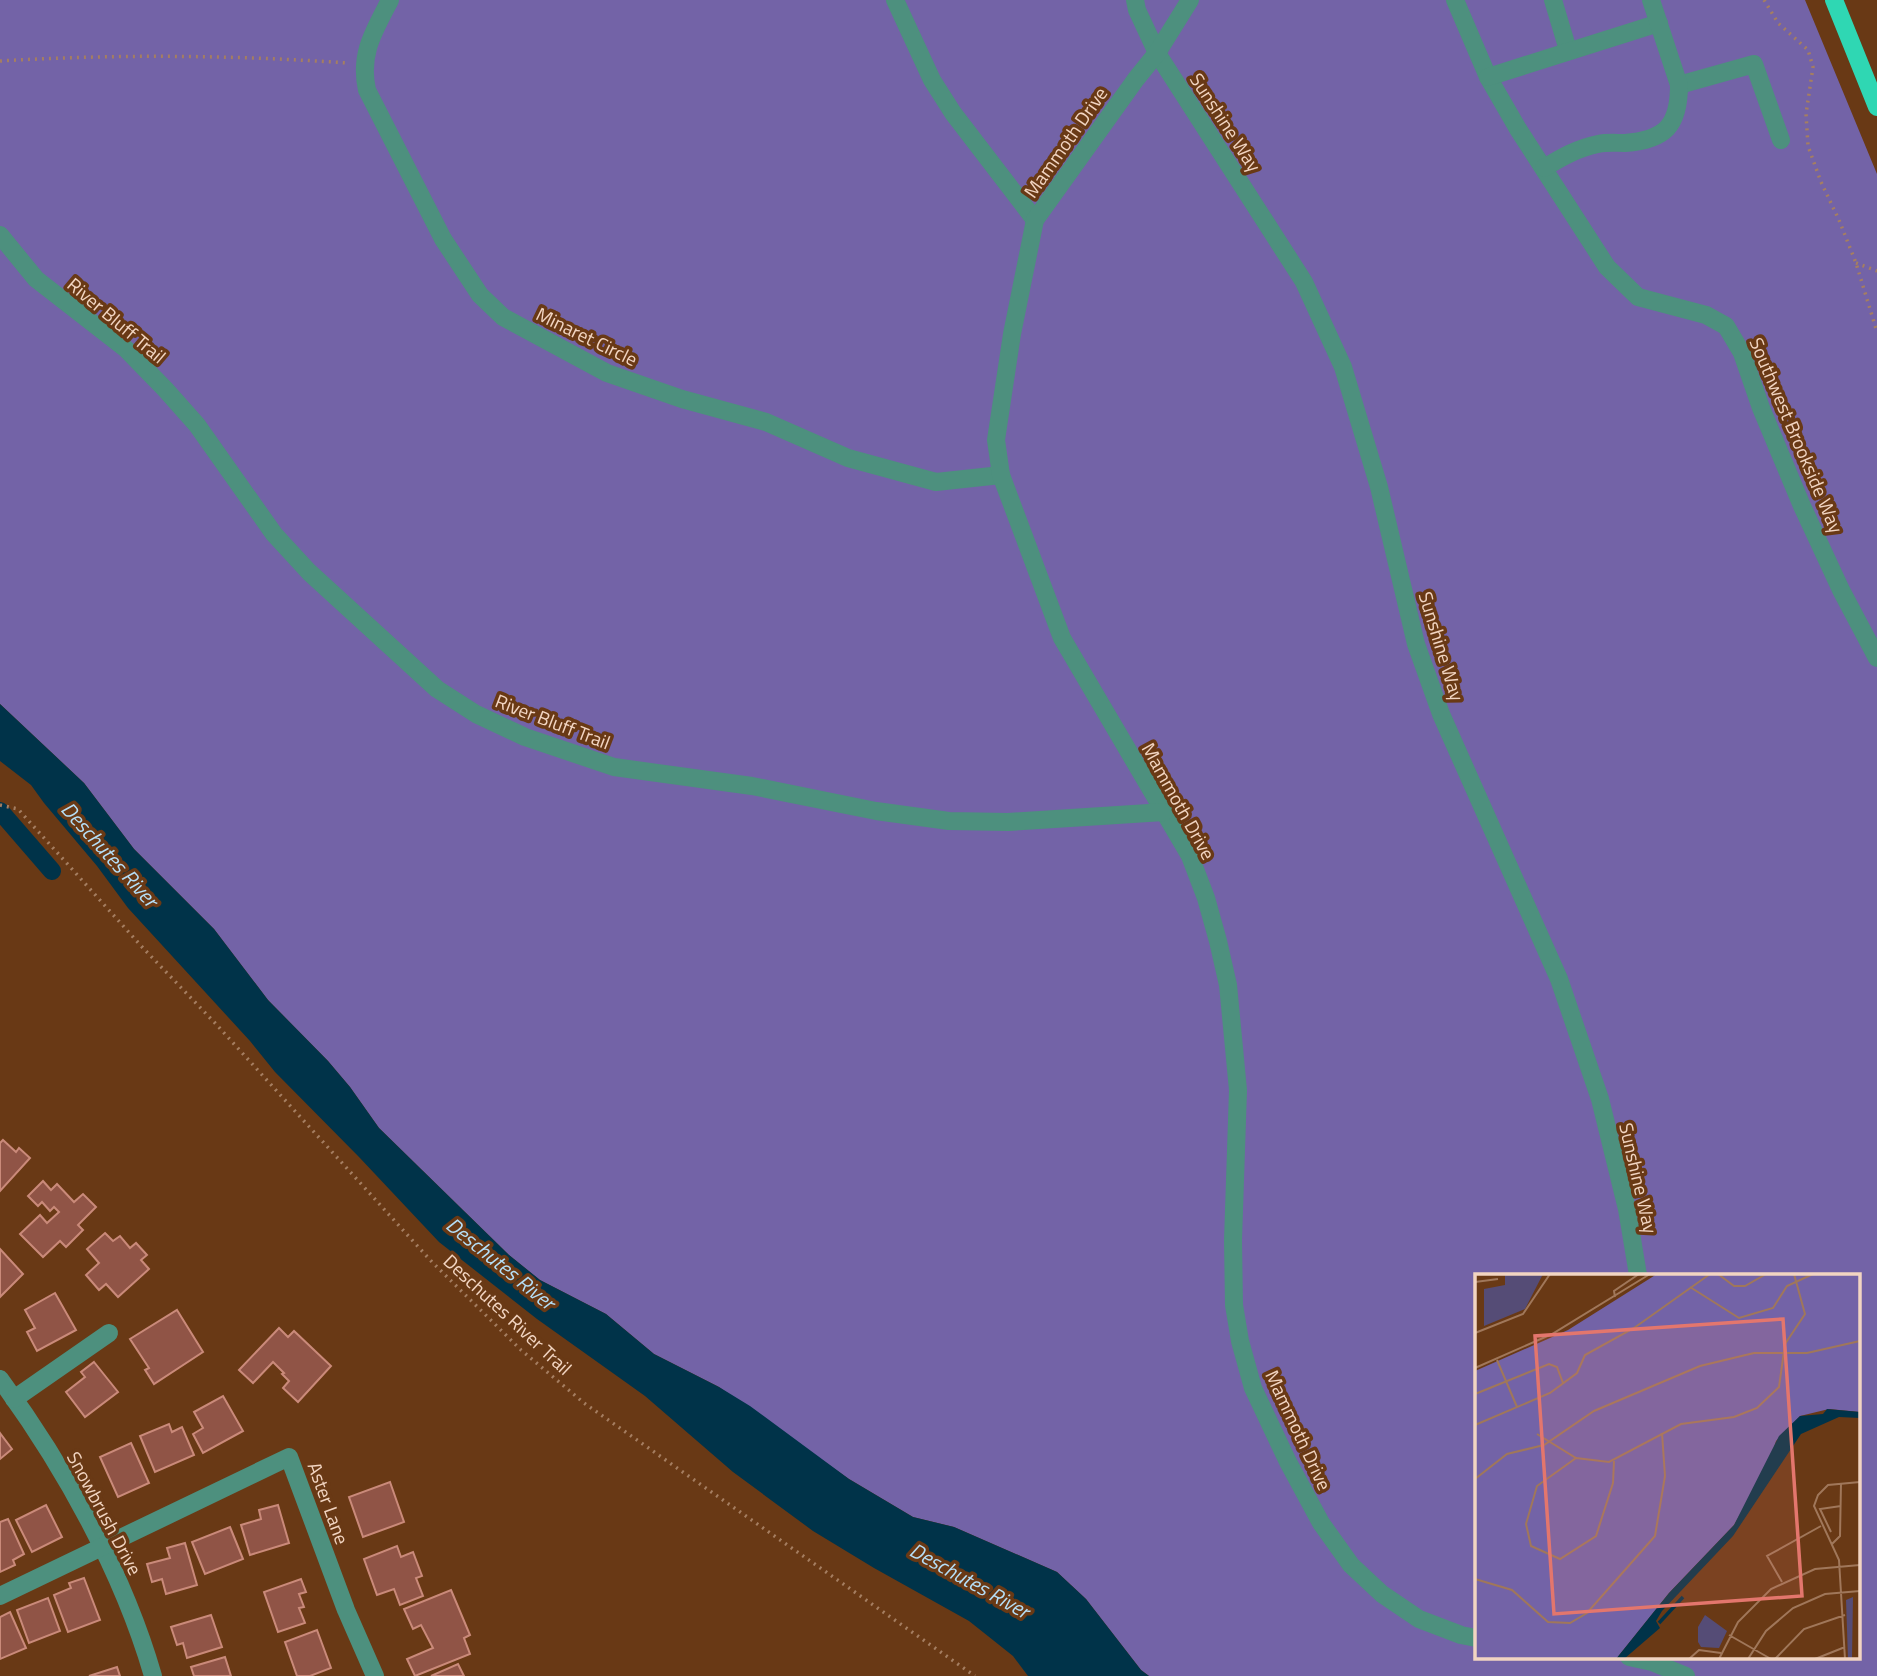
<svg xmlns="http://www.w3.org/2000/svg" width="1877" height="1676" font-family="'Titillium Web',sans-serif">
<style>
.forest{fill:#7363a7;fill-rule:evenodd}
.water{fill:#003349}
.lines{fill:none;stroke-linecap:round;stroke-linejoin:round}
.canal{stroke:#003349;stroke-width:18}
.building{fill:#905446;stroke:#ca8a7a;stroke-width:2}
.path{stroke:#a57e61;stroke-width:3.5;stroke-dasharray:2 5;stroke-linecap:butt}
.minor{stroke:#4d907e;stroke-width:18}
.major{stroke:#2fd7b3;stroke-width:18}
.labels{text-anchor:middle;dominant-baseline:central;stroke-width:7;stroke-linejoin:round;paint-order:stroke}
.street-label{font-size:19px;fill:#f2d5c2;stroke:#693915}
.water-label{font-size:21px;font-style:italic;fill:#b5def6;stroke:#693915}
.inset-river{fill:none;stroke:#003349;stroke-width:3.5}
.inset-road{fill:none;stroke:#a0775a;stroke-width:2}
.view{fill:#e3766d;fill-opacity:0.15;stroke:#e3766d;stroke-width:3.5}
.inset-edge{fill:none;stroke:#f2d5c2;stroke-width:3.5}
</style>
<rect width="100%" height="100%" fill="#693915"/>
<!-- forest -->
<path class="forest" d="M0,0H1805L1877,174V1676H1149L1141,1670L1086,1599L1057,1572L954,1527L913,1517L849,1479L719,1387L654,1354L606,1314L540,1280L509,1255L379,1128L350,1087L328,1061L268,1000L214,929L134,849L84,783L0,704ZM1476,1275H1858V1657H1476Z"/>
<!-- water -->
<polygon class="water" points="0,704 84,783 134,849 214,929 268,1000 328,1061 350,1087 379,1128 509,1255 540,1280 606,1314 654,1354 719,1387 750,1406 849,1479 913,1517 954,1527 1057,1572 1086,1599 1141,1670 1149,1676 1028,1676 1013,1656 969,1621 874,1568 813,1531 733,1472 645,1396 537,1319 439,1242 359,1157 275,1072 250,1041 128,908 97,866 44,803 31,785 0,761"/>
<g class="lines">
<!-- canal -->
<polyline class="canal" points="0,811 52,871"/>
</g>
<!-- building -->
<g class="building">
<polygon points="3,1140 16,1152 19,1148 30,1158 0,1191 0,1143"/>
<polygon points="43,1181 51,1190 57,1184 74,1202 83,1194 96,1207 78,1225 83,1230 66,1247 60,1241 43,1257 20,1234 40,1215 47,1223 59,1212 54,1207 50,1211 42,1202 38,1206 28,1196"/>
<polygon points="105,1233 113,1241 120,1236 130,1248 136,1243 147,1255 141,1260 149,1269 118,1297 106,1284 99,1290 86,1275 99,1263 87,1249"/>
<polygon points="0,1249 23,1274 0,1297"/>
<polygon points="55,1293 76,1330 37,1351 27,1332 35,1328 25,1310"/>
<polygon points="177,1310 203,1352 154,1384 145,1370 149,1368 130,1339"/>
<polygon points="279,1328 288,1337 294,1331 331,1366 298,1402 283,1388 289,1381 282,1374 284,1373 273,1362 253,1383 239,1370"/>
<polygon points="94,1362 118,1392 85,1417 66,1392 85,1377 81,1372"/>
<polygon points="223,1396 243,1431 203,1453 193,1434 203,1428 194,1412"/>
<polygon points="169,1424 172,1432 182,1427 194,1455 155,1472 140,1436"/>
<polygon points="0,1433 12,1449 0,1459"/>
<polygon points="131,1443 149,1483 118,1497 100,1457"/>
<polygon points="390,1482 404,1522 363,1537 349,1497"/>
<polygon points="46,1505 62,1537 32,1552 16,1520"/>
<polygon points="278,1505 289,1543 250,1555 241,1525 261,1519 259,1510"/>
<polygon points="8,1519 24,1554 13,1560 15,1565 0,1572 0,1522"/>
<polygon points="230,1527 243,1559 205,1574 192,1542"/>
<polygon points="185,1543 197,1585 166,1594 162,1579 152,1582 147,1564 170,1558 167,1548"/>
<polygon points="397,1546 401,1557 413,1552 422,1576 416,1578 423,1596 400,1605 394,1589 377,1595 364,1559"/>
<polygon points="84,1578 100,1620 68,1632 54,1595 71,1588 69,1583"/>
<polygon points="301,1579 306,1592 299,1594 304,1607 299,1608 305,1623 278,1632 264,1592"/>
<polygon points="451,1590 470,1635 464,1638 470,1654 415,1676 407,1659 433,1648 421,1625 413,1629 404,1609"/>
<polygon points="48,1598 60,1631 29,1643 17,1610"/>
<polygon points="10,1612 26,1648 0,1659 0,1617"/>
<polygon points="211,1615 222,1647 187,1658 183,1643 177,1645 171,1627"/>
<polygon points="317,1630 331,1668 310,1676 297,1676 285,1642"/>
<polygon points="225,1657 231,1676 194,1676 191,1667"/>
<polygon points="458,1664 464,1676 431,1676"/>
<polygon points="117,1667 120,1676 89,1676"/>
</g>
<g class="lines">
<!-- path -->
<g class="path">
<polyline points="1764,0 1778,23 1808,50 1813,67 1806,114 1808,146 1821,182 1839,220 1856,263 1877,332"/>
<path d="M0,61C116,54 232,55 348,63"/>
<polyline points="1856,263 1877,271"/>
<polyline points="0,805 18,809 143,948 215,1023 432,1262 521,1350 584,1403 975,1676"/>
</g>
<!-- minor -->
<g class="minor">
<path d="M390,0C374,31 359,54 367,90L443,239L480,295L503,317L607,373L682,399L766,422L848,458L936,482L1001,475"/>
<polyline points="895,0 932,80 953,113 1035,220"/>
<polyline points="1135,0 1137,10 1157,53 1304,282 1343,367 1379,487 1416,644 1441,714 1559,979 1600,1099 1627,1209 1638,1275"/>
<polyline points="1190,0 1157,53 1136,79 1035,220 1012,334 996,440 1001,475 1062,638 1190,856 1206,898 1218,941 1228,985 1238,1090 1233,1240 1234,1305 1240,1341 1253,1388 1288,1462 1321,1523 1351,1565 1382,1594 1419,1619 1461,1635 1476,1638"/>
<polyline points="1455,0 1488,77 1518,129 1607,267 1638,297 1706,315 1726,326 1742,353 1761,408 1802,506 1841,590 1877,658"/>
<polyline points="1553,0 1568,50"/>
<polyline points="1488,77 1659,23"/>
<polyline points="1679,85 1754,64 1781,140"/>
<path d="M1544,168C1562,157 1578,148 1598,144C1607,142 1616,143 1625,143C1665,140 1679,126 1679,85L1651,0"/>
<polyline points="0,235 36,279 126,349 165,389 197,425 274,534 309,572 437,689 476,714 525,737 614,767 752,786 876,811 949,821 1008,822 1164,812"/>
<path d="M0,1379C64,1466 123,1572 153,1676"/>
<polyline points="14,1399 109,1333"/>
<polyline points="0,1596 289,1457 346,1610 375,1676"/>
<polyline points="1629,1657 1652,1662 1686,1676"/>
</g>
<!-- major -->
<polyline class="major" points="1834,0 1877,107"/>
</g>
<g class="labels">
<!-- street labels -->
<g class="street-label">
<text transform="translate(1226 122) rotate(57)">Sunshine Way</text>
<text transform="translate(1065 142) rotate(-55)">Mammoth Drive</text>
<text transform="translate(117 320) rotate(40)">River Bluff Trail</text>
<text transform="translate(587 336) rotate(26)">Minaret Circle</text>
<text transform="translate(1797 435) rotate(67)">Southwest Brookside Way</text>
<text transform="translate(1442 646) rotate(73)">Sunshine Way</text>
<text transform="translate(553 721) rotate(21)">River Bluff Trail</text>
<text transform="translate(1179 801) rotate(61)">Mammoth Drive</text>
<text transform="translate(1639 1178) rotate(77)">Sunshine Way</text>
<text transform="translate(508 1314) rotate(43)">Deschutes River Trail</text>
<text transform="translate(1299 1430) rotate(65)">Mammoth Drive</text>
<text transform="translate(329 1503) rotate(70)">Aster Lane</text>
<text transform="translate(105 1513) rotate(62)">Snowbrush Drive</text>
</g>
<!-- water labels -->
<g class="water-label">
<text transform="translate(110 854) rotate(48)">Deschutes River</text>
<text transform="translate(501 1263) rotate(39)">Deschutes River</text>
<text transform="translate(970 1580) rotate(29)">Deschutes River</text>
</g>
</g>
<!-- overview -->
<g transform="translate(1475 1274)">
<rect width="385" height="385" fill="#693915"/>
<path d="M30,0H68L50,35L9,52V15L30,11ZM378,323L377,385H373L371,326ZM230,341L252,357L244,374L226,373L223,368V353Z" fill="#554c76"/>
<path d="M182,0H385V138L354,135L325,142L301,167L294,189L259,251L194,319L141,385H0V97L93,56Z" fill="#7363a7"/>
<path d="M352,135L385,138V144L364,143L326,160L258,262L187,337L181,347L185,354L149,385H141L194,319L259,251L304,162L325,142L348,140Z" fill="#003349"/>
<path class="inset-river" d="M184,349L208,323"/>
<path class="inset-road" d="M243,0L259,12H270L291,0M0,8L23,5M215,13L264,44L298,34L312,12L338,0M140,23L139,17L164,0M0,59L48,40L75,0M22,86L42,133M0,94L77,60L175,0M0,120L74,90L82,93L88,109M0,151L75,119L102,99L110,81L159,54L235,0M62,160L101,184L134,188L206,150L259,143L282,134L304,113L310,70L330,40L319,0M101,184L62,212L51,250L56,272L85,285L121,262L138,209L139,187M0,205L32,180L69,171L119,137L225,92L279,79H332L385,67M356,258L345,235L366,232M357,270L365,262L366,209M0,305L37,316L73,348L95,349L112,339L180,262L190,202L187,159M307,308L292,282L346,252M254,361L296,385M214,385L224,376L246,379M244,385L263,348L296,315L340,295L385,291M273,385L291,357L318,334L350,320L385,317M300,385L329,355L370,341M340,385L370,373M370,385L364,286L339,232L343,221L353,211L385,208"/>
<path class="view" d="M308,45L327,322L79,340L60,62Z"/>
<rect width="385" height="385" class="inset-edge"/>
</g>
</svg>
